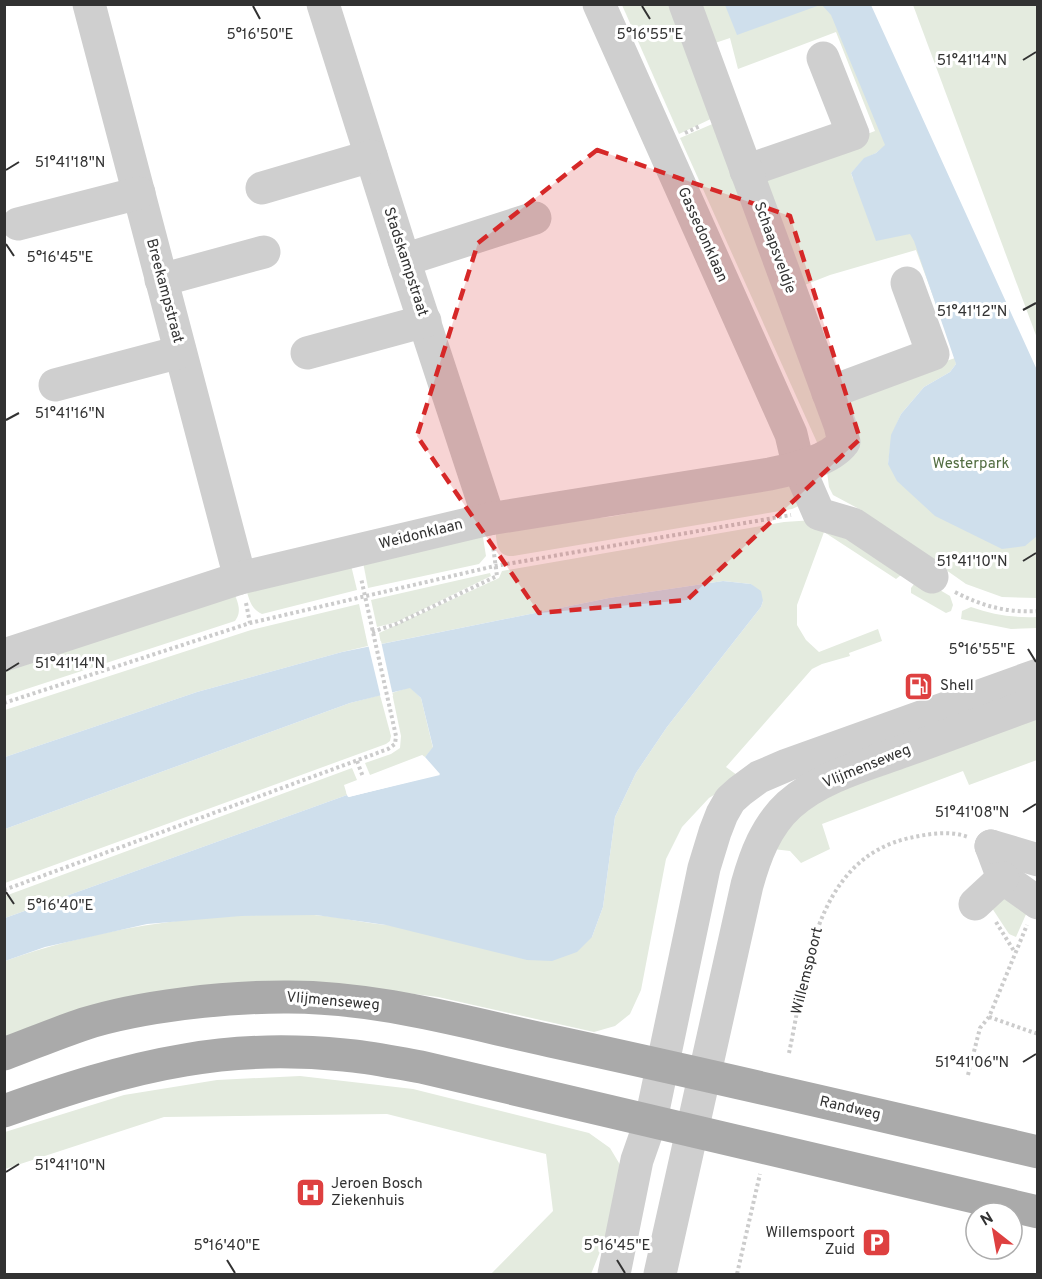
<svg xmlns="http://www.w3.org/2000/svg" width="1042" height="1279" font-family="Overpass,sans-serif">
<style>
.green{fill:#e4ebdf;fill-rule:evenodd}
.water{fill:#cfdfec}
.pier{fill:#fff}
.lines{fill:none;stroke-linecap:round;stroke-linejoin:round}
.path{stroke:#ccc;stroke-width:4;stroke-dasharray:3 3;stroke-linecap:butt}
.minor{stroke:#cfcfcf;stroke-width:33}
.major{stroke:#aaa;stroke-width:33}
.marked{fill:#d62828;fill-opacity:0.2;stroke:#d62828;stroke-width:4.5;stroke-dasharray:12 8;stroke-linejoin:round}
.ticks{fill:none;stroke:#323232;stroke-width:2}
.labels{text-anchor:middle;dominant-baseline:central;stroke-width:6;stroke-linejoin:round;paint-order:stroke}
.street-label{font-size:15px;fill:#323232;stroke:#fff}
.park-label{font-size:15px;fill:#526d41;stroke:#fff}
.poi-label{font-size:15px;fill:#323232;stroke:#fff;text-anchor:start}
.ticks-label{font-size:15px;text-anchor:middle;fill:#323232;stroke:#fff;stroke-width:6;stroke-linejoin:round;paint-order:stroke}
</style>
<rect width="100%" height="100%" fill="#fff"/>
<!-- green -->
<g class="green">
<polygon points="622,5 674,5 715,117 679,134"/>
<path d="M694,5H865L1037,398V598L1002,597L966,584L861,510L833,495L829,487L827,472L845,396L955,358L956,364L950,372L924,387L901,414L892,435L888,464L959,366L916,250L830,275L797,288L756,176L875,131L836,32L738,69L730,38L709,45ZM882,148L853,179L851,173L864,159L876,153Z"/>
<polygon points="913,5 1037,5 1037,338"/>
<polygon points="717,122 833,443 820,449 680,138"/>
<path d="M792,484L801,505L792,509L513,556C495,557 497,540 495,527L609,517Z"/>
<path d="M814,520L840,525L901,575L896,579L824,532L797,605V625L806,640L819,652L878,629L882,641L849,653L850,656L822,664L812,669L726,767L741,778L709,798L682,827L666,859L641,990L630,1014L615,1026L594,1032L438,997L360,987L5,1041V961C105,926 208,912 314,915C338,916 362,923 387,925C455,931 523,933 592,937L603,907L615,817L636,773L667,727L761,607L763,601L751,584L723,581L609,598L381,644L379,633L499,578L502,571L784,522Z"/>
<polygon points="482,531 486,556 479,564 368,588 362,557"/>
<path d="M350,561L357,590L262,614C250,609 249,597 245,586Z"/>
<polygon points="490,573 491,576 397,622 377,627 371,600"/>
<polygon points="915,583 928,583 950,596 953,605 951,611 946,613 911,593 911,588"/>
<path d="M233,590C237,601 243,611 235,621L5,696V664Z"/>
<polygon points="359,604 368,646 342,652 197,692 5,757 5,710 251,630"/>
<path d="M971,607C993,615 1014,618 1037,617V628L1011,629L961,619L962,611Z"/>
<polygon points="410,687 421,698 433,748 425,757 422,755 370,775 365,763 391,754 400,748 401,736 392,693"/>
<polygon points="380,695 391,736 390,741 386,744 5,883 5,829 350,703"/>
<polygon points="1037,713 1037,760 969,785 963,771 822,824 830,849 801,863 790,851 773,849 787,827 823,796"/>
<polygon points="352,768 357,780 344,785 347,795 5,918 5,896"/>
<polygon points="1003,891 1027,912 1016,937 1009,934 990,905"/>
<polygon points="300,1076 413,1089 589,1133 610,1148 622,1168 606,1237 591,1274 491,1274 553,1211 546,1154 387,1114 164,1117 5,1169 5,1132 124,1095 217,1080"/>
</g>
<!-- water -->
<g class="water">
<polygon points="725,5 820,5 737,35"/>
<polygon points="822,5 871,5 1037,370 1037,536 1025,546 1002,549 935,516 897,481 888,464 891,435 901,414 924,387 950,372 956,364 914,241 910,234 876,241 851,173 864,158 876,153 885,145 831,15"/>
<polygon points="723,581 751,584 761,591 763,601 761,607 667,727 636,773 615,817 603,907 592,937 577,952 552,961 527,960 386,925 316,915 241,916 147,924 45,947 5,961 5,918 347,795 349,797 440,774 425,757 433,747 421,698 410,688 350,703 5,829 5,757 197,692 342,652 609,598"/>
</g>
<!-- pier -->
<g class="pier">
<polygon points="381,641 393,696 381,698 368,644"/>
<polygon points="422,755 440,775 348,797 346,792 350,794 435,773 422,759"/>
</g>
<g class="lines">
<!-- path -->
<g class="path">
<polyline points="685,133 700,126"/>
<path d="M955,592C982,606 1007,613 1038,611"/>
<polyline points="246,603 250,623"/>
<polyline points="372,632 396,624 497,576 493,546"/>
<polyline points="4,703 250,623 495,566 791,515"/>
<polyline points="357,761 363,777"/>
<polyline points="4,890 388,749 395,744 396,736 361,578"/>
<polyline points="996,922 1014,951"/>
<polyline points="989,1017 1038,1034"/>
<path d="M789,1053C806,974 813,860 909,838C928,834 949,830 968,837"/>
<polyline points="968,1075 980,1028 989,1017 1027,925"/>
<polyline points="737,1274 760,1174"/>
</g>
<!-- minor -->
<g class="minor">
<polyline points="89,4 240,578"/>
<polyline points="323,4 404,260 489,519"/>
<polyline points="599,4 791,434 799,468 819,514 853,524 932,577"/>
<polyline points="746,171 853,134 823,58"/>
<polyline points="262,188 371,156"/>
<polyline points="18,224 139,193"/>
<polyline points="404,260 535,218"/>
<polyline points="161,280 264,252"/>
<polyline points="307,353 425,321"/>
<polyline points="55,385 180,352"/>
<polyline points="828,393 933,354 907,283"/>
<path d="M4,655L240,578L489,519L770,474C793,469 830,461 844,442L840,425L685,4"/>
<polyline points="991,846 1003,878 1038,903"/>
<polyline points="991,846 1038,860"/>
<polyline points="975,904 1003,878"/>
<polyline points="614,1274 637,1160 651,1120 704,868 715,832 722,814 730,800 740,791 759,777 787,765 1038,675"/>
<path d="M660,1274L747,885C755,856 766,826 789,805C820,777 865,765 904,751C949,735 993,718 1038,702"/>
</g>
<!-- major -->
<g class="major">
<path d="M4,1054C31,1044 57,1033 84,1024C141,1006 224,997 284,997C374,996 463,1022 551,1041C713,1076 876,1114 1038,1152"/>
<path d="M4,1111C63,1090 124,1070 185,1060C236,1051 293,1050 344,1055C370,1057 396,1063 421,1067L1038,1212"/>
</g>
</g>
<!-- marked area -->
<path class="marked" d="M597,150L790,216L860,439L687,600L539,613L417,436L478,243Z"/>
<!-- ticks -->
<path class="ticks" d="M253,6L260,19M642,6L650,19M1023,60L1036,52M6,170L19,162M6,244L14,256M1023,310L1036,303M6,420L19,413M1023,561L1036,553M1028,649L1036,662M6,671L19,663M1023,812L1036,804M6,892L14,904M1023,1062L1036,1054M6,1172L19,1164M227,1260L235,1273M617,1260L625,1273"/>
<!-- icons -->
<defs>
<symbol id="fuel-square" viewBox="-11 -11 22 22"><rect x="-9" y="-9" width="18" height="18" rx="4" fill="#de4040" stroke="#fff"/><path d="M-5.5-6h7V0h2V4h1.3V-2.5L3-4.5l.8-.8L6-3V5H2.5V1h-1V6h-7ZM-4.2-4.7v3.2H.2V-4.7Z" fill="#fff"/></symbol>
<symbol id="hospital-square" viewBox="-11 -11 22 22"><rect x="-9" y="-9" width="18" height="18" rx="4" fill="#de4040" stroke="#fff"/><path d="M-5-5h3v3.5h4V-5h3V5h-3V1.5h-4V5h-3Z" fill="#fff"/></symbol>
<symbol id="parking-square" viewBox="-11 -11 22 22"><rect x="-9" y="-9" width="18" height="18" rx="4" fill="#de4040" stroke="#fff"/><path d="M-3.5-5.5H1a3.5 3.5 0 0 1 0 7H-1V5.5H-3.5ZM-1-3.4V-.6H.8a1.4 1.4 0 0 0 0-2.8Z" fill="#fff"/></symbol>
</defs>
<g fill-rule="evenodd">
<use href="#fuel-square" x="902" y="670" width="33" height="33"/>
<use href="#hospital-square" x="294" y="1176" width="33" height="33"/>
<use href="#parking-square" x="860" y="1226" width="33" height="33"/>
</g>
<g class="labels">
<!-- street labels -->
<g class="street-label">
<text transform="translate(702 235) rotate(66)">Gassedonklaan</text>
<text transform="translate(774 248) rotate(70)">Schaapsveldje</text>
<text transform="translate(405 262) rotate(72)">Stadskampstraat</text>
<text transform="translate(164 291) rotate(75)">Breekampstraat</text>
<text transform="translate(421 535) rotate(-14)">Weidonklaan</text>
<text transform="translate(867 767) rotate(-22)">Vlijmenseweg</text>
<text transform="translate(808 971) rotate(-76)">Willemspoort</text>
<text transform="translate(333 1002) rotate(5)">Vlijmenseweg</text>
<text transform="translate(850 1109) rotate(13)">Randweg</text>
</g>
<!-- park labels -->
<g class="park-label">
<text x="971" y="464">Westerpark</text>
</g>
<!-- poi labels -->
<g class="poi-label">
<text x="940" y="686">Shell</text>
<text x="331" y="1184">Jeroen Bosch<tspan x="331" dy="17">Ziekenhuis</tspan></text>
<text x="855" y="1233" text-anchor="end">Willemspoort<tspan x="855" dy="17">Zuid</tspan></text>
</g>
</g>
<g class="ticks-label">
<text x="260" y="39">5°16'50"E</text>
<text x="650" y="39">5°16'55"E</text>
<text x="972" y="65">51°41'14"N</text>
<text x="70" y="167">51°41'18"N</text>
<text x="60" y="262">5°16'45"E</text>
<text x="972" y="316">51°41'12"N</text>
<text x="70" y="418">51°41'16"N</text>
<text x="972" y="566">51°41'10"N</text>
<text x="982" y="654">5°16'55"E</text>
<text x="70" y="668">51°41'14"N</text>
<text x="972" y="817">51°41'08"N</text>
<text x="60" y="910">5°16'40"E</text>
<text x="972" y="1067">51°41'06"N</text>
<text x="70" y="1170">51°41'10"N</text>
<text x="227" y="1250">5°16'40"E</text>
<text x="617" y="1250">5°16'45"E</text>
</g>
<!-- border -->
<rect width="1042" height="1279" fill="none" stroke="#323232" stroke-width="12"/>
<!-- north arrow -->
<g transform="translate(994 1231) rotate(329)"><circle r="28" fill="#ffffff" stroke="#adadad" stroke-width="1.5"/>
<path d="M0-4.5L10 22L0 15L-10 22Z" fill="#de4040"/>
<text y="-9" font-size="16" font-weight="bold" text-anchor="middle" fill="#323232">N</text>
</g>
</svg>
